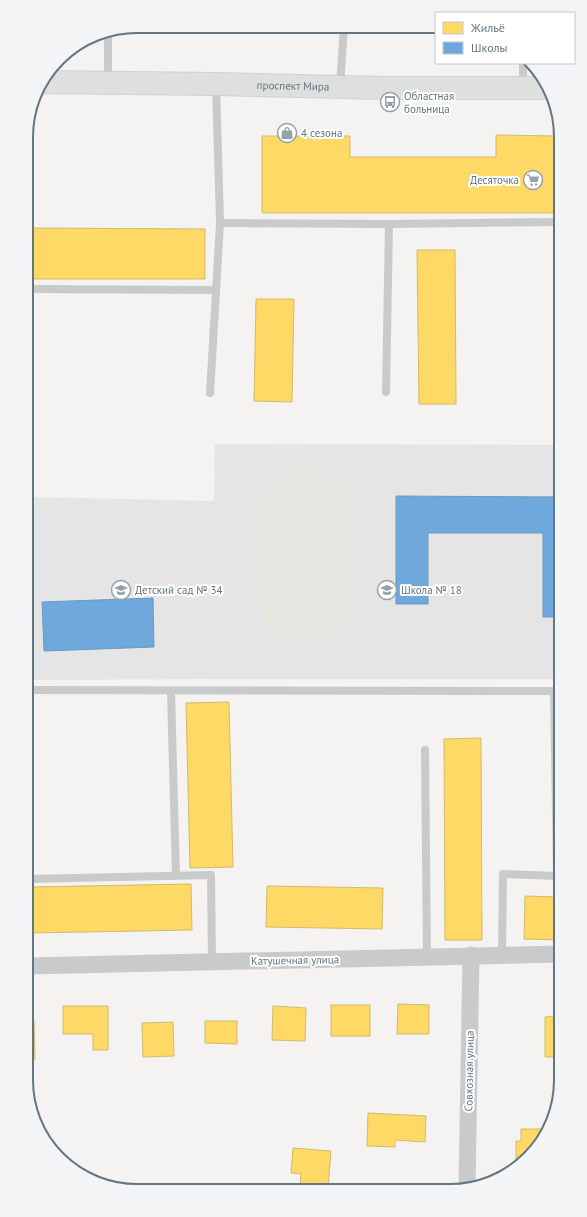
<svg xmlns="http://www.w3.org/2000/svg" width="587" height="1217" font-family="'PT Sans',sans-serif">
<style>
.built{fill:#e4e5e4}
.green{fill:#e4e6df}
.homes{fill:#ffd966;stroke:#d0bb6e}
.schools{fill:#6fa8dc;stroke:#6b99c1}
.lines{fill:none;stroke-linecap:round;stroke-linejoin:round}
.primary-casing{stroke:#d1d1d1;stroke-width:24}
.service{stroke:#c9cacb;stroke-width:8}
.minor{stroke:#c9cacb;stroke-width:17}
.primary{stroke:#dedfdf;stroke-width:22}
.labels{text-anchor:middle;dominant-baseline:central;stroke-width:4;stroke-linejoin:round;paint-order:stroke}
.street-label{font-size:11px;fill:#637682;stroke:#fff}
.poi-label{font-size:11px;fill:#637682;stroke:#fff;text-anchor:start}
.rim{fill:none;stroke:#637682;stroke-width:2}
</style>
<rect width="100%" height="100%" fill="#f4f3f1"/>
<!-- built -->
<g class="built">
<polygon points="137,26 436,28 436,34 95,34"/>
<polygon points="215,444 558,445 559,679 214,679 29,680 28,497 214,501"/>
</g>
<!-- green -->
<polygon class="green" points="308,468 328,474 346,487 354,504 354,615 343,630 328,641 306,647 281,644 267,632 260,611 261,495 269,480 287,470"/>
<!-- homes -->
<g class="homes">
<polygon points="496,135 557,136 558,213 262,213 262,136 350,136 350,157 496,157"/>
<polygon points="27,228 205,229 205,279 27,279"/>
<polygon points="417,250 455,250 456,404 419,404"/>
<polygon points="256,299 294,299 292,402 254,401"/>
<polygon points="229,702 233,867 190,868 186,703"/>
<polygon points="481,738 482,940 445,940 444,739"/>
<polygon points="191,884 192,930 29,933 29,887"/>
<polygon points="267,886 383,888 382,929 266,927"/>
<polygon points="525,896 560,897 560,940 524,939"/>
<polygon points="398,1004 429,1005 429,1034 397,1034"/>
<rect x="331" y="1005" width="39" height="31"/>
<polygon points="63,1006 108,1006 108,1050 93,1050 93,1034 63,1034"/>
<polygon points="273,1006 306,1008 305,1041 272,1040"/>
<polygon points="560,1016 561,1057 545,1057 545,1017"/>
<polygon points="30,1021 34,1021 35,1059 30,1059"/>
<polygon points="205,1021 237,1021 237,1044 205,1043"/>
<polygon points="173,1022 174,1056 143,1057 142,1023"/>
<polygon points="368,1113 426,1116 425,1142 395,1140 395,1147 367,1146"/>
<polygon points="521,1129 545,1129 538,1148 523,1162 516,1162 516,1141 521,1141"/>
<polygon points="293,1148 331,1151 328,1188 300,1188 301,1174 291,1173"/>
</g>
<!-- schools -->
<g class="schools">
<polygon points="396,496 559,497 559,617 543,617 543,533 428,533 428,604 396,604"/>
<polygon points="153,598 154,647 44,651 42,602"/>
</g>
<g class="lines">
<defs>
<g id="primary">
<path id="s1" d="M42,82L216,84L387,88H544"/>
</g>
</defs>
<!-- primary casing -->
<use href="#primary" class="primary-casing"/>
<!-- service -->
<g class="service">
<polyline points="108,32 108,82"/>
<polyline points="523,63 523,87"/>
<polyline points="340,86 344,27"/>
<polyline points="220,223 389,224 558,222"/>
<polyline points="27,289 216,290"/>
<polyline points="386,392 389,224"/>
<polyline points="210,393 220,223 216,85"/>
<polyline points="29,690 559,691"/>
<polyline points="171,691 176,876"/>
<polyline points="425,750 427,957"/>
<polyline points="29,879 211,875 212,961"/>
<polyline points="502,955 503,874 557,876 554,691"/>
</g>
<!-- minor -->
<g class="minor">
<polyline points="29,966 560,954"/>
<polyline points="467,1187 471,955"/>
</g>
<!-- primary -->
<use href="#primary" class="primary"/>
</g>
<!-- icons -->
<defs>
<symbol id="bus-ring" viewBox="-11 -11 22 22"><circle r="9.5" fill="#fff" stroke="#96a2a9" stroke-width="1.5"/><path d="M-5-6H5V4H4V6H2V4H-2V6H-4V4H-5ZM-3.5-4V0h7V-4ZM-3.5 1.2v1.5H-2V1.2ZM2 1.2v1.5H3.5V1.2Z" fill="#96a2a9"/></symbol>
<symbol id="shop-ring" viewBox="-11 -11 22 22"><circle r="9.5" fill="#fff" stroke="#96a2a9" stroke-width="1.5"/><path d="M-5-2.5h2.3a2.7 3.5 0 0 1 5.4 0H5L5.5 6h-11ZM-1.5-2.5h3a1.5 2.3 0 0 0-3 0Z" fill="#96a2a9"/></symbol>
<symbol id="supermarket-ring" viewBox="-11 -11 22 22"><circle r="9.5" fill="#fff" stroke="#96a2a9" stroke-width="1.5"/><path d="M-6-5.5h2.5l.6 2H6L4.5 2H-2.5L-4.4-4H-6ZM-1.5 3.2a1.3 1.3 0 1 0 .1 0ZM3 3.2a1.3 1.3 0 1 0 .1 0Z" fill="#96a2a9"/></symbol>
<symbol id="school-ring" viewBox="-11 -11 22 22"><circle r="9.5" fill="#fff" stroke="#96a2a9" stroke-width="1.5"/><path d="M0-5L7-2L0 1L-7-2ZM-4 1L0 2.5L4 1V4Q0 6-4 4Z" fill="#96a2a9"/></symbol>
</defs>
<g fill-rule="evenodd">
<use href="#bus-ring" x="379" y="91" width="22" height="22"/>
<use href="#shop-ring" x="276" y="122" width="22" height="22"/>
<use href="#supermarket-ring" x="522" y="169" width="22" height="22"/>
<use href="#school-ring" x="110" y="579" width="22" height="22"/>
<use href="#school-ring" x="376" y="579" width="22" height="22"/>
</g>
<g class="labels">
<!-- street labels -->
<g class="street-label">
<text stroke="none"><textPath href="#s1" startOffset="251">проспект Мира</textPath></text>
<text transform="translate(295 960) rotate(-1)">Катушечная улица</text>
<text transform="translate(469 1071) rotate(-89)">Совхозная улица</text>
</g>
<!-- poi labels -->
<g class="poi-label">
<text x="404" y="96">Областная<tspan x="404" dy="13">больница</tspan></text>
<text x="301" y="133">4 сезона</text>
<text x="519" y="180" text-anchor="end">Десяточка</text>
<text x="135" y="590">Детский сад № 34</text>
<text x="401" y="590">Школа № 18</text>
</g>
</g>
<!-- crop -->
<path d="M0 0H587V1217H0ZM137 33H450A104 104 0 0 1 554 137V1080A104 104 0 0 1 450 1184H137A104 104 0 0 1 33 1080V137A104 104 0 0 1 137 33Z" fill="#f3f4f5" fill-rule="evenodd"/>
<path class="rim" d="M137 33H450A104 104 0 0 1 554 137V1080A104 104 0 0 1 450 1184H137A104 104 0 0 1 33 1080V137A104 104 0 0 1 137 33Z"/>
<!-- legend -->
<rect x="435" y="12" width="140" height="52" fill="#ffffff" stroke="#c1c8cd"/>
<rect x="443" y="22" width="20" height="12" fill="#ffd966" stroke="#c1c8cd"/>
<text x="471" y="32" font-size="12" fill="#637682">Жильё</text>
<rect x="443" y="42" width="20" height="12" fill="#6fa8dc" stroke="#c1c8cd"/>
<text x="471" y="52" font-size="12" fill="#637682">Школы</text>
</svg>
